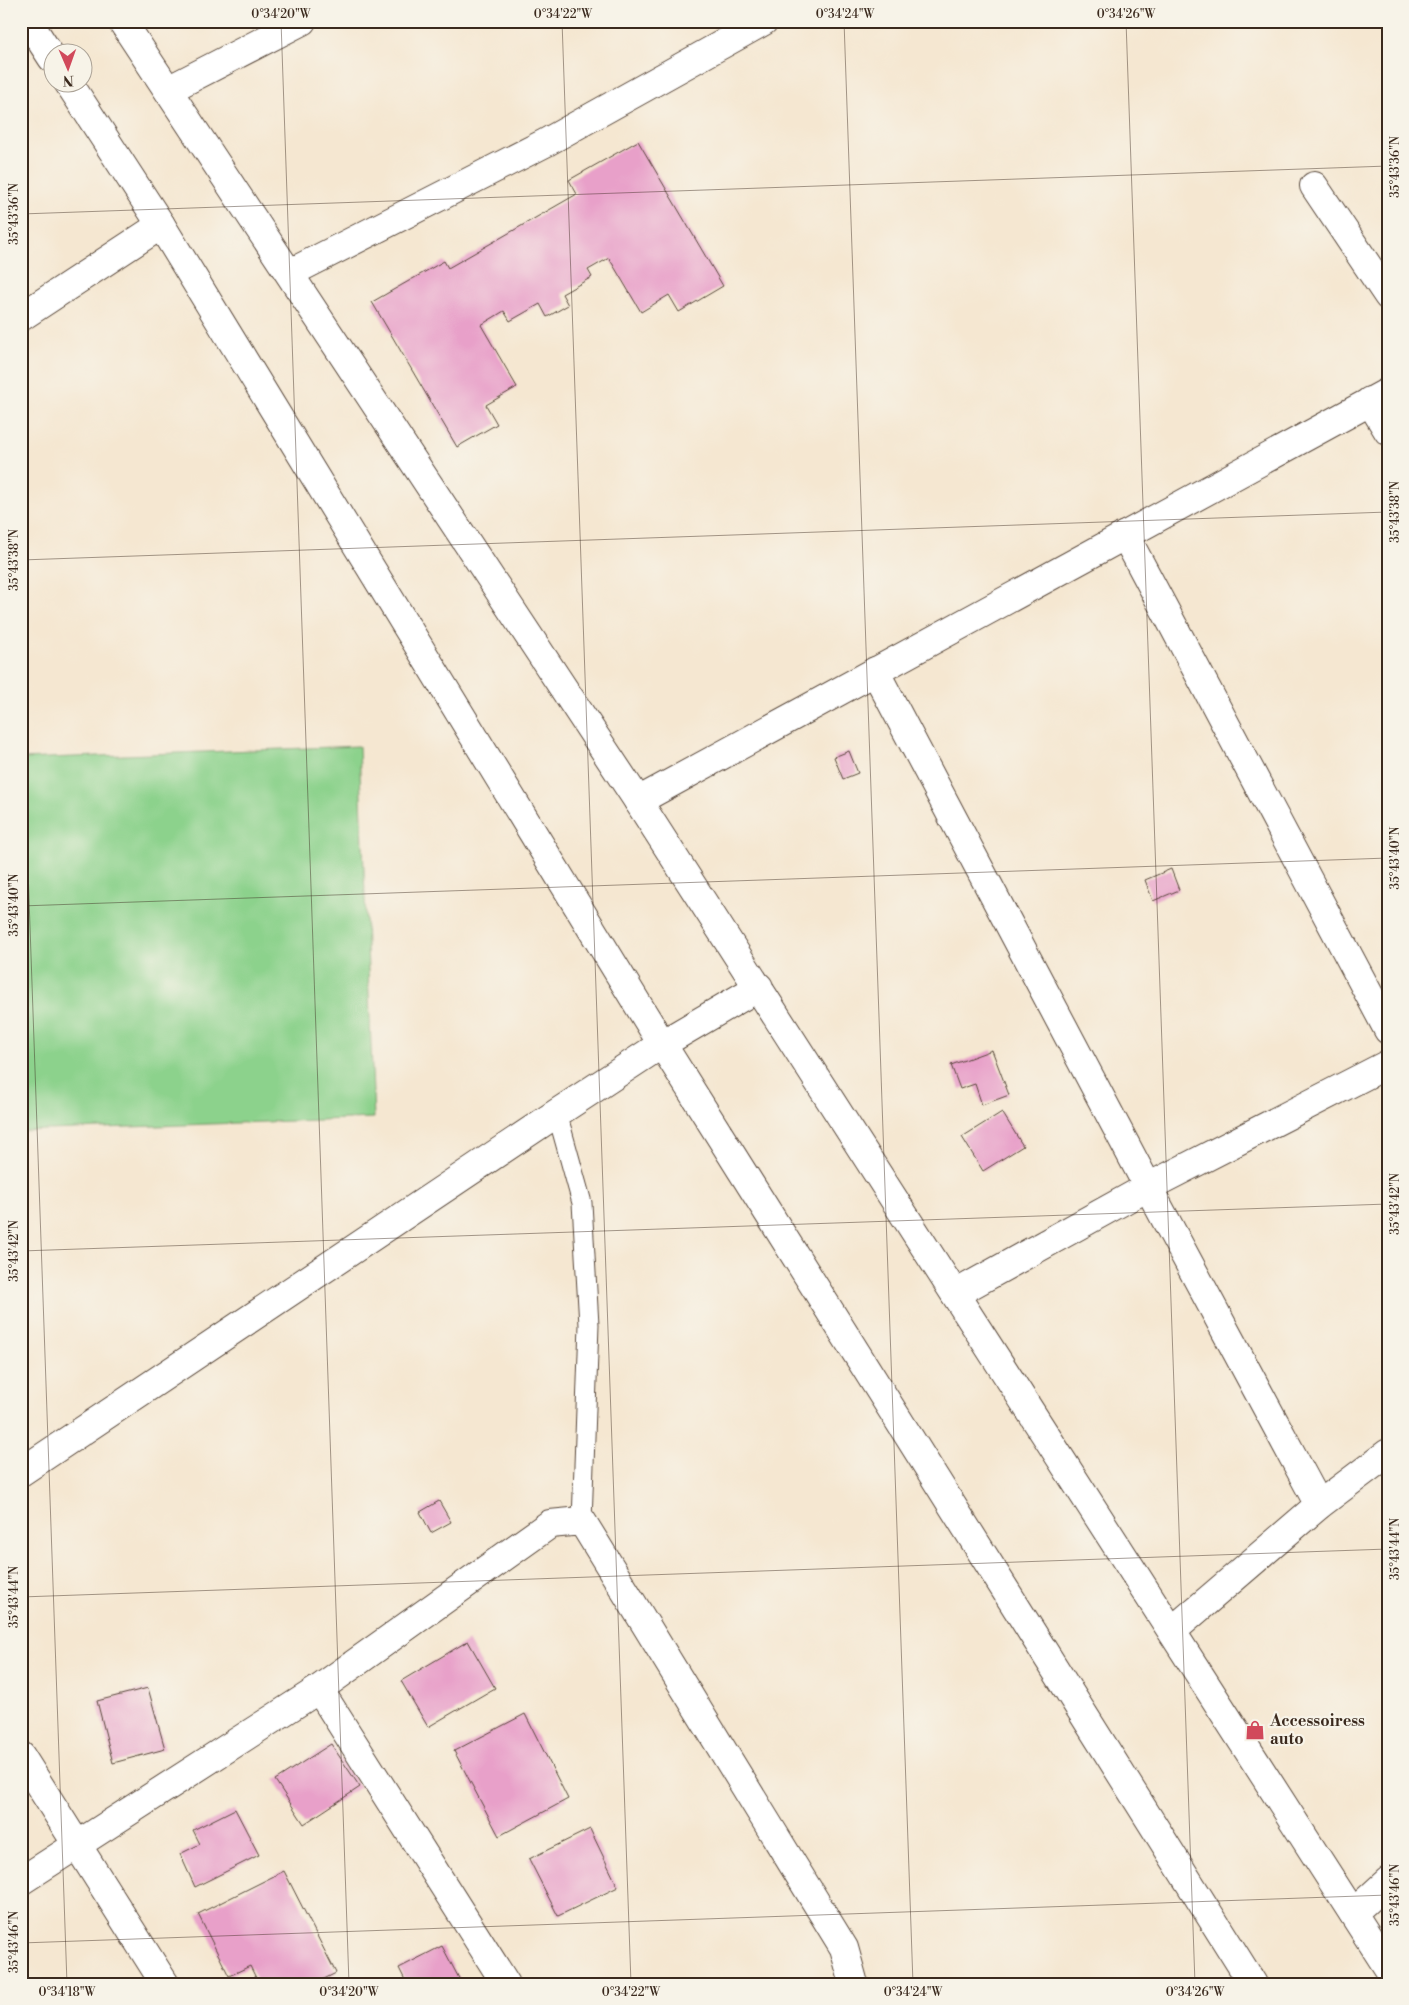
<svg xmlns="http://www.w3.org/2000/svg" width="1409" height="2005" font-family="'Libre Bodoni',serif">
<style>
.green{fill:#8cd28c;stroke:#647e55}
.building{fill:#e8a0c9}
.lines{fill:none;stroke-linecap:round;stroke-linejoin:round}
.lane-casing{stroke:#574639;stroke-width:21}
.street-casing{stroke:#574639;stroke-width:30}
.secondary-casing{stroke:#574639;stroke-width:30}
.primary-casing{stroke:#574639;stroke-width:30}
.lane{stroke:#fff;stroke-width:19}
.street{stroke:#fff;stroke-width:28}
.secondary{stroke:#fff;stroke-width:28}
.primary{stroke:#fff;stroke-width:28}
.ticks{fill:none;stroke:#3b2a1e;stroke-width:1;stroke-opacity:0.45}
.labels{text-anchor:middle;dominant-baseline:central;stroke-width:4.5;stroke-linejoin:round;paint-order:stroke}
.poi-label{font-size:16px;font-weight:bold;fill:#3b2a1e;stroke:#f7f3e8;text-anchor:start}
.neatline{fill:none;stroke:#3b2a1e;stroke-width:2}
.ticks-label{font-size:12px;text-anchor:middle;fill:#3b2a1e}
</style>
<rect width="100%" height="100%" fill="#f7f3e8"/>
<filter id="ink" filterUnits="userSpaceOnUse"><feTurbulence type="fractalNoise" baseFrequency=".02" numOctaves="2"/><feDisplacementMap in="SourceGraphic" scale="10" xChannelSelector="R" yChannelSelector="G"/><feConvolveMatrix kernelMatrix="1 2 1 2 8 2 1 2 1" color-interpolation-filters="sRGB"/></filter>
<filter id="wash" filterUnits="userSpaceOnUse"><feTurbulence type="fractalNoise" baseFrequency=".0096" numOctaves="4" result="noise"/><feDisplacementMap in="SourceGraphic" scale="20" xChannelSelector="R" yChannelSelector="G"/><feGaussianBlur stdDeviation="1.12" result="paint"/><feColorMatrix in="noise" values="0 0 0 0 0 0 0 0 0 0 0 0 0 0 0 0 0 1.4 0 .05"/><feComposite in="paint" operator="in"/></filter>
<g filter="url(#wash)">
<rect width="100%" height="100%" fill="#f5e7d1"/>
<!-- green -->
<polygon class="green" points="359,746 374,1118 21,1131 21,759"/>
<g id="blocks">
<!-- building -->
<g class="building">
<polygon points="638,141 723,286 679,312 669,295 641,312 609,258 588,270 592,277 562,294 568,305 547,317 540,304 510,321 504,311 481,325 517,387 486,405 497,424 457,447 372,302 444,261 448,268 577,194 569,180"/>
<polygon points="849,751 858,773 843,779 834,757"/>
<polygon points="1171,869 1179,890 1153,901 1145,880"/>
<polygon points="992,1050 1009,1095 982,1105 975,1084 960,1089 951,1065"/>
<polygon points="1002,1112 1023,1146 983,1171 962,1137"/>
<polygon points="439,1501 451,1522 431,1533 420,1512"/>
<polygon points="468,1641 495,1688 428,1727 401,1681"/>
<polygon points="148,1688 165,1749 113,1763 97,1701"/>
<polygon points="525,1714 568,1799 499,1836 454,1751"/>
<polygon points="331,1744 360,1787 304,1824 275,1780"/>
<polygon points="235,1809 259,1855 195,1887 180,1854 200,1844 193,1830"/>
<polygon points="590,1829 618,1887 558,1916 529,1859"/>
<polygon points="284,1871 336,1973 318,1982 319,1984 259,1984 250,1966 229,1976 198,1914"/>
<polygon points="442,1946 462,1984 407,1984 399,1968"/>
</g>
</g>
</g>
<g filter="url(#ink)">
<use href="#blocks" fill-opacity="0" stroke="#574639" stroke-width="1"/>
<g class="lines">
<defs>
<polyline id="lane" points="557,1113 582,1203 589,1325 582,1521"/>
<g id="street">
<polyline points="168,90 302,21"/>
<polyline points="1314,186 1388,296"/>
<polyline points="290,273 545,143 764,21"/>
<polyline points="21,317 161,225"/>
<polyline points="1370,401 1388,431"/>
<polyline points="1125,535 1388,1030"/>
<polyline points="875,671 1148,1187 1319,1505"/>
<polyline points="638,801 1388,392"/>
<polyline points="955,1294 1148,1187 1388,1064"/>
<polyline points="1172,1631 1319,1505 1388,1453"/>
<polyline points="319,1689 506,1984"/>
<polyline points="21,1756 165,1984"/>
<polyline points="21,1881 319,1689 550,1524 582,1521 844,1948 854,1984"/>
<polyline points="1353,1913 1388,1881"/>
</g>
<polyline id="secondary" points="21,1472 557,1113 662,1044 759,987"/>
<g id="primary">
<polyline points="28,21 52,58"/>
<polyline points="122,21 638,801 1388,1968"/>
<polyline points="68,82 161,225 662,1044 1253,1984"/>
</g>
</defs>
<!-- lane casing -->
<use href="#lane" class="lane-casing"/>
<!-- street casing -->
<use href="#street" class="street-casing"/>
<!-- secondary casing -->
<use href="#secondary" class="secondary-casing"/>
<!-- primary casing -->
<use href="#primary" class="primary-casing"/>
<!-- lane -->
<use href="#lane" class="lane"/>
<!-- street -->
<use href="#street" class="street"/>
<!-- secondary -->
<use href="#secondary" class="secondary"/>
<!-- primary -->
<use href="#primary" class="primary"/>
</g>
</g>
<!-- ticks -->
<path class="ticks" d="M281,21L349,1984M562,21L631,1984M844,21L913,1984M1126,21L1195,1984M21,214L1388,166M21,560L1388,512M21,669L67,1984M21,906L1388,858M21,1251L1388,1204M21,1597L1388,1549M21,1943L1388,1895"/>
<!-- icons -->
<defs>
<symbol id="shop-bare" viewBox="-9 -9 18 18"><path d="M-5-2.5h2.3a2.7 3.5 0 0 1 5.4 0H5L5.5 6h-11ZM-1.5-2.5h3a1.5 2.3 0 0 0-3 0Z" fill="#d1495b" stroke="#f7f3e8" stroke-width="2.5" paint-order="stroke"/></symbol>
</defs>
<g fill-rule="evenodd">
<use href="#shop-bare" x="1241" y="1716" width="28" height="28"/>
</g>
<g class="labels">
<!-- poi labels -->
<g class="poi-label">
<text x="1270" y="1721">Accessoiress<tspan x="1270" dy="18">auto</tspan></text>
</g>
</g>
<!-- margin -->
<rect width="1409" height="2005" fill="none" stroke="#f7f3e8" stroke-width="55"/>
<!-- north arrow -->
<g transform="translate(68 68) rotate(178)"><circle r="24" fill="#f7f3e8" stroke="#aca397"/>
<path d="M0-4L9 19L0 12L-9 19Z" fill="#d1495b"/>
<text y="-8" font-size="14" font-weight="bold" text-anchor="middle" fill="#3b2a1e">N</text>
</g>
<rect x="28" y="28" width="1354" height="1950" class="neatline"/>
<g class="ticks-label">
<text x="281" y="18">0°34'20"W</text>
<text x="563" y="18">0°34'22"W</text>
<text x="845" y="18">0°34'24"W</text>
<text x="1126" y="18">0°34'26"W</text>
<text transform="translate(1395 167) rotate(-90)" y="4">35°43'36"N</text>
<text transform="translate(14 214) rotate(-90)" y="4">35°43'36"N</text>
<text transform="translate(1395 512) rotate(-90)" y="4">35°43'38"N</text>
<text transform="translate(14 560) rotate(-90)" y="4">35°43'38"N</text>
<text transform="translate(1395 858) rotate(-90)" y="4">35°43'40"N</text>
<text transform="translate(14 905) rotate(-90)" y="4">35°43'40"N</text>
<text transform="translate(1395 1204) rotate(-90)" y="4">35°43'42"N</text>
<text transform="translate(14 1251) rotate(-90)" y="4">35°43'42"N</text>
<text transform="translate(1395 1549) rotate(-90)" y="4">35°43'44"N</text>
<text transform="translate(14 1597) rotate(-90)" y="4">35°43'44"N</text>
<text transform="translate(1395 1895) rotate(-90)" y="4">35°43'46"N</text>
<text transform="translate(14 1942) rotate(-90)" y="4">35°43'46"N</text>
<text x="67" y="1996">0°34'18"W</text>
<text x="349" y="1996">0°34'20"W</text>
<text x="631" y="1996">0°34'22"W</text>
<text x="913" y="1996">0°34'24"W</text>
<text x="1195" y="1996">0°34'26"W</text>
</g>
</svg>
